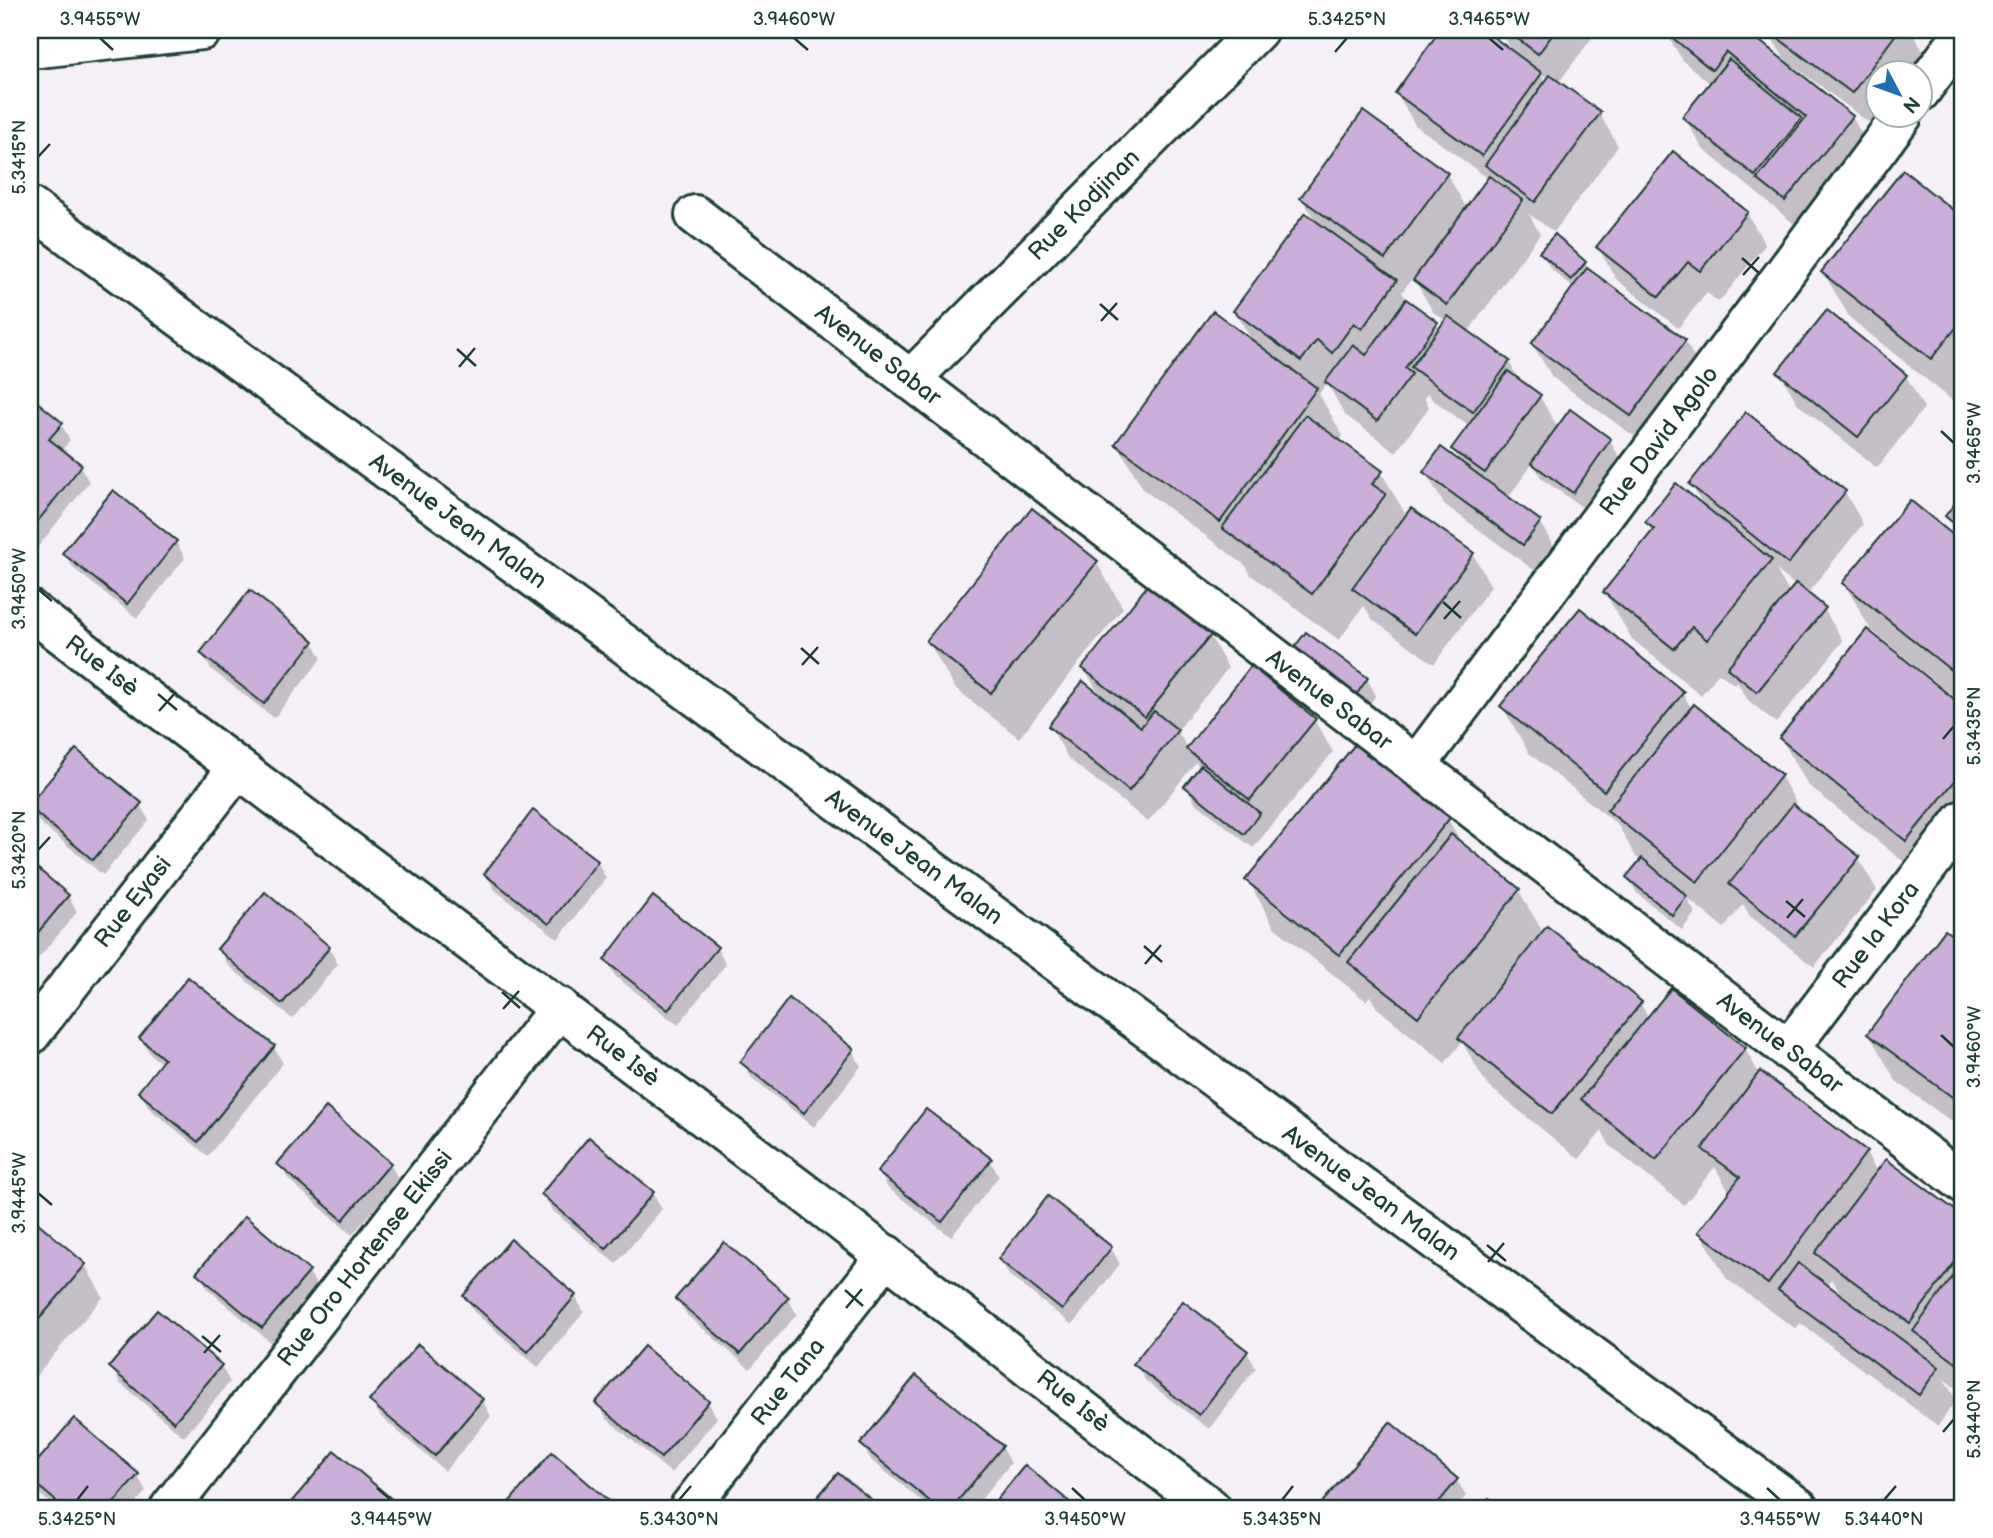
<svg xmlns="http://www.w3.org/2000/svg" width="1993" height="1538" font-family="'Balsamiq Sans',sans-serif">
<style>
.shadow{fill:#0003;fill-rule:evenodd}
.building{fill:#cbaeda;stroke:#1f3d34;stroke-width:2}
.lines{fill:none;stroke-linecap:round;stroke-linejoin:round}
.minor-casing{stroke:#1f3d34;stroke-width:44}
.secondary-casing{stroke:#1f3d34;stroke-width:44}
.minor{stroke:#fff;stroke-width:38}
.secondary{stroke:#fff;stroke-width:38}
.ticks{fill:none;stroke:#1f3d34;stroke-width:2.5}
.labels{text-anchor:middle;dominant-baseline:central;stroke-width:5;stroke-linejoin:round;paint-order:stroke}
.street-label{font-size:24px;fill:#1f3d34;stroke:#fff}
.neatline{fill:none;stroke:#1f3d34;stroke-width:2.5}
.ticks-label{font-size:18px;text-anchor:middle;fill:#1f3d34}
</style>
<rect width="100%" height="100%" fill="#f5eff8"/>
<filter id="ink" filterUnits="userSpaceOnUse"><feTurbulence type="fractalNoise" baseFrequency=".0143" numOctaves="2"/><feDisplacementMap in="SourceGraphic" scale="14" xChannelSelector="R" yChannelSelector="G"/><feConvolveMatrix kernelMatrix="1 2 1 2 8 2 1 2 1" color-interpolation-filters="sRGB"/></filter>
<g filter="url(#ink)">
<!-- shadow -->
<g class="shadow">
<path d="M1442,30H1481L1514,54L1500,30H1598L1558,83L1599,113L1618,146L1554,232L1529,214L1540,234L1468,332L1509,362L1520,382L1540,397L1558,428L1570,412L1610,441L1619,457L1582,507L1542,479L1533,463L1508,498L1540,522L1558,554L1542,576L1444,504L1425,472L1463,465L1453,449L1470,427L1432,399L1428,393L1424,398L1429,407L1396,452L1345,415L1327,383L1319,394L1343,436L1339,442L1381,472L1407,517L1473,554L1491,586L1434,664L1373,620L1364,606L1339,640L1251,575L1246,566L1144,490L1117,444L1253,342L1235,311L1317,224L1302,198L1447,174L1467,209L1489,179L1415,125L1397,93ZM1540,73L1549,79L1546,83ZM1413,277L1433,312L1446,321L1440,330L1436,323L1409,304L1402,292Z"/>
<path d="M1664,30H1911L1924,53L1909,74H1878V116L1871,124L1795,67L1793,69L1852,117L1870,149L1804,232L1703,149L1684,117L1711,84L1683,61ZM1769,33L1788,65L1761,44Z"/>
<polygon points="1904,173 1963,220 1963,398 1958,405 1850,318 1823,272"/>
<polygon points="1747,213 1765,245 1719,302 1707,293 1678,328 1616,279 1598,247"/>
<polygon points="1541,252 1585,263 1590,272 1685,341 1703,373 1649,447 1552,377 1533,345 1574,289 1550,268"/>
<polygon points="1779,372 1906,376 1924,408 1877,468 1798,404"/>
<polygon points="30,399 61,424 70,440 61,451 80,466 89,482 30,557"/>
<path d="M1691,484L1845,492L1863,524L1807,594L1824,609L1843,641L1776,723L1748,700L1737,682L1735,685L1719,673L1701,695L1632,639L1605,593L1653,533L1647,522L1704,507ZM1776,570L1796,586L1790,594Z"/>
<polygon points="1963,496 1963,704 1871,630 1844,583 1962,544 1947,517"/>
<polygon points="176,542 185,558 137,618 74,569 65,554"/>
<polygon points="1096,562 1123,608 1019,738 955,688 928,641"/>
<polygon points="1867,631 1963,709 1963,850 1934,886 1808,785 1781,738"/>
<polygon points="1210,636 1228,668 1177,731 1188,749 1314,720 1333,752 1253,848 1195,802 1186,786 1200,769 1196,762 1148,822 1068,758 1050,726 1101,697 1084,668"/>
<polygon points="313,642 322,658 274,718 211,669 202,654"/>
<polygon points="1304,665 1367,679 1376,695 1366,709"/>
<polygon points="1682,693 1692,709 1694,707 1781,776 1802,814 1858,858 1877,890 1814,967 1750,916 1743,904 1724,928 1687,898 1695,913 1682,930 1637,893 1628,878 1641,861 1636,857 1618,825 1529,753 1502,706"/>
<polygon points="76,751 140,805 149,820 103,875 39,822 30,806"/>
<path d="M1448,819L1464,847L1519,891L1544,934L1640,1003L1649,1018L1671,990L1745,1049L1760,1075L1866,1152L1877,1172L1886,1161L1963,1218V1394L1944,1379L1956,1400L1938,1426L1800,1323L1796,1329L1727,1279L1700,1232L1730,1193L1715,1167L1684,1205L1610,1146L1602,1131L1579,1159L1487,1085L1462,1042L1445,1063L1377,1008L1370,996L1366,1001L1274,927L1248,880ZM1832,1279L1843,1298L1827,1286Z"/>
<polygon points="597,862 606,878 558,939 495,890 486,874"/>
<polygon points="30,864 68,896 77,912 31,967"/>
<polygon points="1945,932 1963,945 1963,1130 1896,1081 1869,1034"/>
<polygon points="329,948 338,964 292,1019 228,965 219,949"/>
<polygon points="717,948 726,964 678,1025 615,976 606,960"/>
<polygon points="189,979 274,1048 283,1063 208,1156 149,1108 140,1092 162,1064 150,1054 141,1038"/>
<polygon points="852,1050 861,1066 814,1127 752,1078 742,1062"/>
<polygon points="589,1139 653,1194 662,1209 616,1264 552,1210 543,1194"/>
<polygon points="990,1161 999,1176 951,1237 888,1188 879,1172"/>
<polygon points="390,1164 399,1180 352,1235 289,1180 280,1165"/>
<polygon points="30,1218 85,1265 103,1297 33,1379 30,1377"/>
<polygon points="1111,1248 1120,1264 1072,1325 1009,1275 1000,1259"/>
<polygon points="309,1272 318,1288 271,1343 208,1289 199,1273"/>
<polygon points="575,1296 584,1312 538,1367 474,1312 465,1297"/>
<polygon points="787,1298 797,1314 750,1369 687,1315 677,1299"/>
<polygon points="1247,1352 1256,1368 1209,1429 1145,1380 1136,1364"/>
<polygon points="221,1366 230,1382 184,1437 120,1383 111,1367"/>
<polygon points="482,1400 491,1416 445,1471 381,1417 371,1401"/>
<polygon points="708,1402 717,1418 671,1473 607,1419 597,1403"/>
<polygon points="74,1421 137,1475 146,1491 132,1508 56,1508 36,1491 30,1480 30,1473"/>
<polygon points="1391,1424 1457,1481 1466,1496 1456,1508 1323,1508 1322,1506"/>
<polygon points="862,1445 1002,1447 1011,1463 974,1508 930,1508 871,1460"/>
<polygon points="335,1453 399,1507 400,1508 289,1508"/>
<polygon points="552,1455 615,1508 506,1508"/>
</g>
<!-- building -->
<g class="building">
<polygon points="1440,30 1484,30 1542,73 1482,156 1395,93"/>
<polygon points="1506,30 1556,30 1538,54"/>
<polygon points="1663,30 1746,30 1853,116 1785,201 1757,179 1806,117 1726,52 1712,70"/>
<polygon points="1767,30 1899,30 1852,93"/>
<polygon points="1729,59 1802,118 1755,176 1682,117"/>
<polygon points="1550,75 1601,112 1535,202 1485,165"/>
<polygon points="1363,111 1448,173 1385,259 1300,198"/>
<polygon points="1673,151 1748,212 1700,271 1688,262 1659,297 1596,247"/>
<polygon points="1963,162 1963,181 1954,174"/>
<polygon points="1903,170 1963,218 1963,319 1931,359 1821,272"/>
<polygon points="1489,176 1523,200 1447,305 1413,280"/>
<polygon points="1305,213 1397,280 1362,329 1354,323 1332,353 1317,340 1301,361 1233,311"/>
<polygon points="1555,234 1586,262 1571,280 1539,252"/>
<polygon points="1587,268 1686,340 1631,416 1531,344"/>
<polygon points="1406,299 1438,322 1405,368 1412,374 1377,421 1325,382 1353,345 1366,355"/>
<polygon points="1827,310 1907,375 1858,437 1777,372"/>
<polygon points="1213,311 1317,388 1220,522 1115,444"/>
<polygon points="1448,316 1510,361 1473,412 1411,367"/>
<polygon points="1508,371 1541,395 1485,473 1451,449"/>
<polygon points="30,396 63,423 49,439 82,465 30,531"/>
<polygon points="1570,409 1611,439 1573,493 1531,463"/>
<polygon points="1746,412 1846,491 1788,564 1689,484"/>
<polygon points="1305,415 1383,471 1372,484 1386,494 1312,594 1222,528"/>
<polygon points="1441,447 1541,521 1523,545 1423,472"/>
<polygon points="1676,483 1772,560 1707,640 1692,627 1674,649 1603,592 1654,529 1645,522"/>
<polygon points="113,490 177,541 127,604 62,553"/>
<polygon points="1963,493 1963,531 1945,516"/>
<polygon points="1910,500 1963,543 1963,680 1842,583"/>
<polygon points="1032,508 1098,561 991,693 926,641"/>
<polygon points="1411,508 1474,553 1415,634 1352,588"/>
<polygon points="1796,583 1826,608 1757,692 1727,668"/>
<polygon points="1148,585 1211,635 1145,717 1082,668"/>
<polygon points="250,590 314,641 264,704 200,653"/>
<polygon points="1580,608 1684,692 1604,791 1500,706"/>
<polygon points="1867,629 1963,706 1963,771 1906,841 1779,738"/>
<polygon points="1306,632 1368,678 1356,695 1293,649"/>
<polygon points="1251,666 1316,719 1250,800 1186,749"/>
<polygon points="1083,681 1141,727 1154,711 1178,730 1129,791 1048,726"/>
<polygon points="1694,704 1782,775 1697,882 1607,810"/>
<polygon points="1356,743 1450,818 1339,955 1245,880"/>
<polygon points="76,749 142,803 93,860 30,808 30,803"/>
<polygon points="1201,765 1260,813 1244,834 1184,786"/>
<polygon points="1793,804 1860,857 1795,936 1729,884"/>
<polygon points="533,810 598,861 549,924 484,874"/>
<polygon points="1451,834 1520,889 1418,1017 1348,962"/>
<polygon points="1642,858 1687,896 1672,915 1626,877"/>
<polygon points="30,862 69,895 30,942"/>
<polygon points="265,892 330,947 282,1004 217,949"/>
<polygon points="653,896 718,947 668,1010 604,960"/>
<polygon points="1547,926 1642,1002 1552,1114 1458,1038"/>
<polygon points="1945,930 1963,943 1963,1105 1867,1034"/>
<polygon points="188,977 275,1046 198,1142 138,1092 164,1059 139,1038"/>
<polygon points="1671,988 1746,1048 1656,1160 1581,1099"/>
<polygon points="789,998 854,1049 804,1113 740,1062"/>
<polygon points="1760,1071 1867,1151 1768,1284 1698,1232 1740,1177 1702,1149"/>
<polygon points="326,1107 391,1163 343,1220 277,1164"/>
<polygon points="926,1109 992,1159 942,1222 877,1172"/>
<polygon points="589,1137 654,1192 606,1249 541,1194"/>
<polygon points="1886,1159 1963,1216 1963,1251 1910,1323 1815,1253"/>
<polygon points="1048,1196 1112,1247 1062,1310 998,1259"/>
<polygon points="30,1216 86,1264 30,1330"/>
<polygon points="245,1216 310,1271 262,1328 196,1273"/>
<polygon points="511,1239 576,1295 528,1352 463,1296"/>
<polygon points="724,1242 789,1297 740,1354 675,1299"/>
<polygon points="1798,1263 1939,1367 1919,1395 1778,1290"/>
<polygon points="1963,1263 1963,1368 1913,1331"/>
<polygon points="1183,1301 1248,1351 1199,1415 1133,1364"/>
<polygon points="157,1310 222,1365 174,1422 109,1367"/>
<polygon points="418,1344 483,1399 435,1456 369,1401"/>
<polygon points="644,1346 709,1401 661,1458 595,1403"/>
<polygon points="916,1375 1003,1446 952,1508 938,1508 860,1444"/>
<polygon points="74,1418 139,1474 109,1508 64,1508 30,1479 30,1470"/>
<polygon points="1390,1422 1458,1479 1434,1508 1322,1508 1319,1506"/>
<polygon points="335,1451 400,1506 398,1508 286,1508"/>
<polygon points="552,1452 617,1508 504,1508"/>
<polygon points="1025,1465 1077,1508 990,1508"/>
<polygon points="838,1473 882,1508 808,1508"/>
<polygon points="1489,1498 1502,1508 1481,1508"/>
</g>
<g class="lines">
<defs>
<g id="minor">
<polyline points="30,49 202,30"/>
<polyline points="1920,92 1963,34"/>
<polyline points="695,215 1963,1183"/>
<polyline points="910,380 1258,30"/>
<path d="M30,610C284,805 543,995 799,1189C937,1294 1072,1404 1211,1508"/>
<polyline points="1416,766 1902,116"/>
<polyline points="30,1035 237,769"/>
<polyline points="1788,1050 1963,820"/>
<polyline points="170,1508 560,1007"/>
<polyline points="689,1508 887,1255"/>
</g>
<polyline id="secondary" points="30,207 1799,1508"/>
</defs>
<!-- minor casing -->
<use href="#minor" class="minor-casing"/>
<!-- secondary casing -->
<use href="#secondary" class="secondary-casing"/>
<!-- minor -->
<use href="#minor" class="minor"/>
<!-- secondary -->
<use href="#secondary" class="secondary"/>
</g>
</g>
<!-- ticks -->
<path class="ticks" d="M100,38L113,50M794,38L808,50M1489,38L1503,50M1335,52L1347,38M38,157L50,144M1742,258L1760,274M1743,275L1759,257M1100,304L1118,320M1101,321L1117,303M457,349L476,366M459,367L475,348M1941,431L1954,443M38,589L52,601M1443,602L1461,618M1444,619L1460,601M801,648L819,664M802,665L818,647M158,694L177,710M159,711L176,692M1943,739L1954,726M38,850L50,837M1786,901L1805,917M1787,918L1803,899M1144,946L1162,962M1145,964L1161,945M502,992L520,1008M503,1009L519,991M1941,1035L1954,1047M38,1193L52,1205M1487,1245L1506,1261M1488,1262L1504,1243M845,1290L863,1306M846,1308L862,1289M202,1336L221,1352M204,1353L220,1335M1943,1432L1954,1419M377,1488L391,1500M1072,1488L1085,1500M1767,1488L1780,1500M77,1500L88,1486M679,1500L691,1486M1282,1500L1293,1486M1884,1500L1896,1486"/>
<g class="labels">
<!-- street labels -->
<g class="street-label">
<text transform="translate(1084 205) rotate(-45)">Rue Kodjinan</text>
<text transform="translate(878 355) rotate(37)">Avenue Sabar</text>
<text transform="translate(1659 441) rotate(-53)">Rue David Agolo</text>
<text transform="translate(458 521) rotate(36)">Avenue Jean Malan</text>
<text transform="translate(102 666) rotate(37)">Rue Isè</text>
<text transform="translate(1329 700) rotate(37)">Avenue Sabar</text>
<text transform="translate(914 857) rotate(36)">Avenue Jean Malan</text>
<text transform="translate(133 902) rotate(-52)">Rue Eyasi</text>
<text transform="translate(1876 935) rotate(-53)">Rue la Kora</text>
<text transform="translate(1780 1043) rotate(37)">Avenue Sabar</text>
<text transform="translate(623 1056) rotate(37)">Rue Isè</text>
<text transform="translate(1371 1193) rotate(36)">Avenue Jean Malan</text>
<text transform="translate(365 1258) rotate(-52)">Rue Oro Hortense Ekissi</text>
<text transform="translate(788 1382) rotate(-52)">Rue Tana</text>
<text transform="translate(1073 1401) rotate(38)">Rue Isè</text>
</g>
</g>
<!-- margin -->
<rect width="1993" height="1538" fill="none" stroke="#fff" stroke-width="77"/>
<!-- north arrow -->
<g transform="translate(1899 94) rotate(131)"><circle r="33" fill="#ffffff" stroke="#a5b1ae" stroke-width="2"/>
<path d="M0-5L12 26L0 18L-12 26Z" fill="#1f6fb2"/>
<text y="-10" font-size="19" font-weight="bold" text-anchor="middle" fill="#1f3d34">N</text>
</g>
<rect x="38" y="38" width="1916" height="1462" class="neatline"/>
<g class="ticks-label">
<text x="100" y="25">3.9455°W</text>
<text x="794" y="25">3.9460°W</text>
<text x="1347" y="25">5.3425°N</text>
<text x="1489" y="25">3.9465°W</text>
<text transform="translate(19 157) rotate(-90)" y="6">5.3415°N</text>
<text transform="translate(1974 443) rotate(-90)" y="6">3.9465°W</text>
<text transform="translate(19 589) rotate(-90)" y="6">3.9450°W</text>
<text transform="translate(1974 726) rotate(-90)" y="6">5.3435°N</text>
<text transform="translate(19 850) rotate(-90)" y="6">5.3420°N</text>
<text transform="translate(1974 1047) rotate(-90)" y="6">3.9460°W</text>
<text transform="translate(19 1193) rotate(-90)" y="6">3.9445°W</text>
<text transform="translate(1974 1419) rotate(-90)" y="6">5.3440°N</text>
<text x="77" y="1525">5.3425°N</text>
<text x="391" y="1525">3.9445°W</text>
<text x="679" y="1525">5.3430°N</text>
<text x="1085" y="1525">3.9450°W</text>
<text x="1282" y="1525">5.3435°N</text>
<text x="1780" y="1525">3.9455°W</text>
<text x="1884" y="1525">5.3440°N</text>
</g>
</svg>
